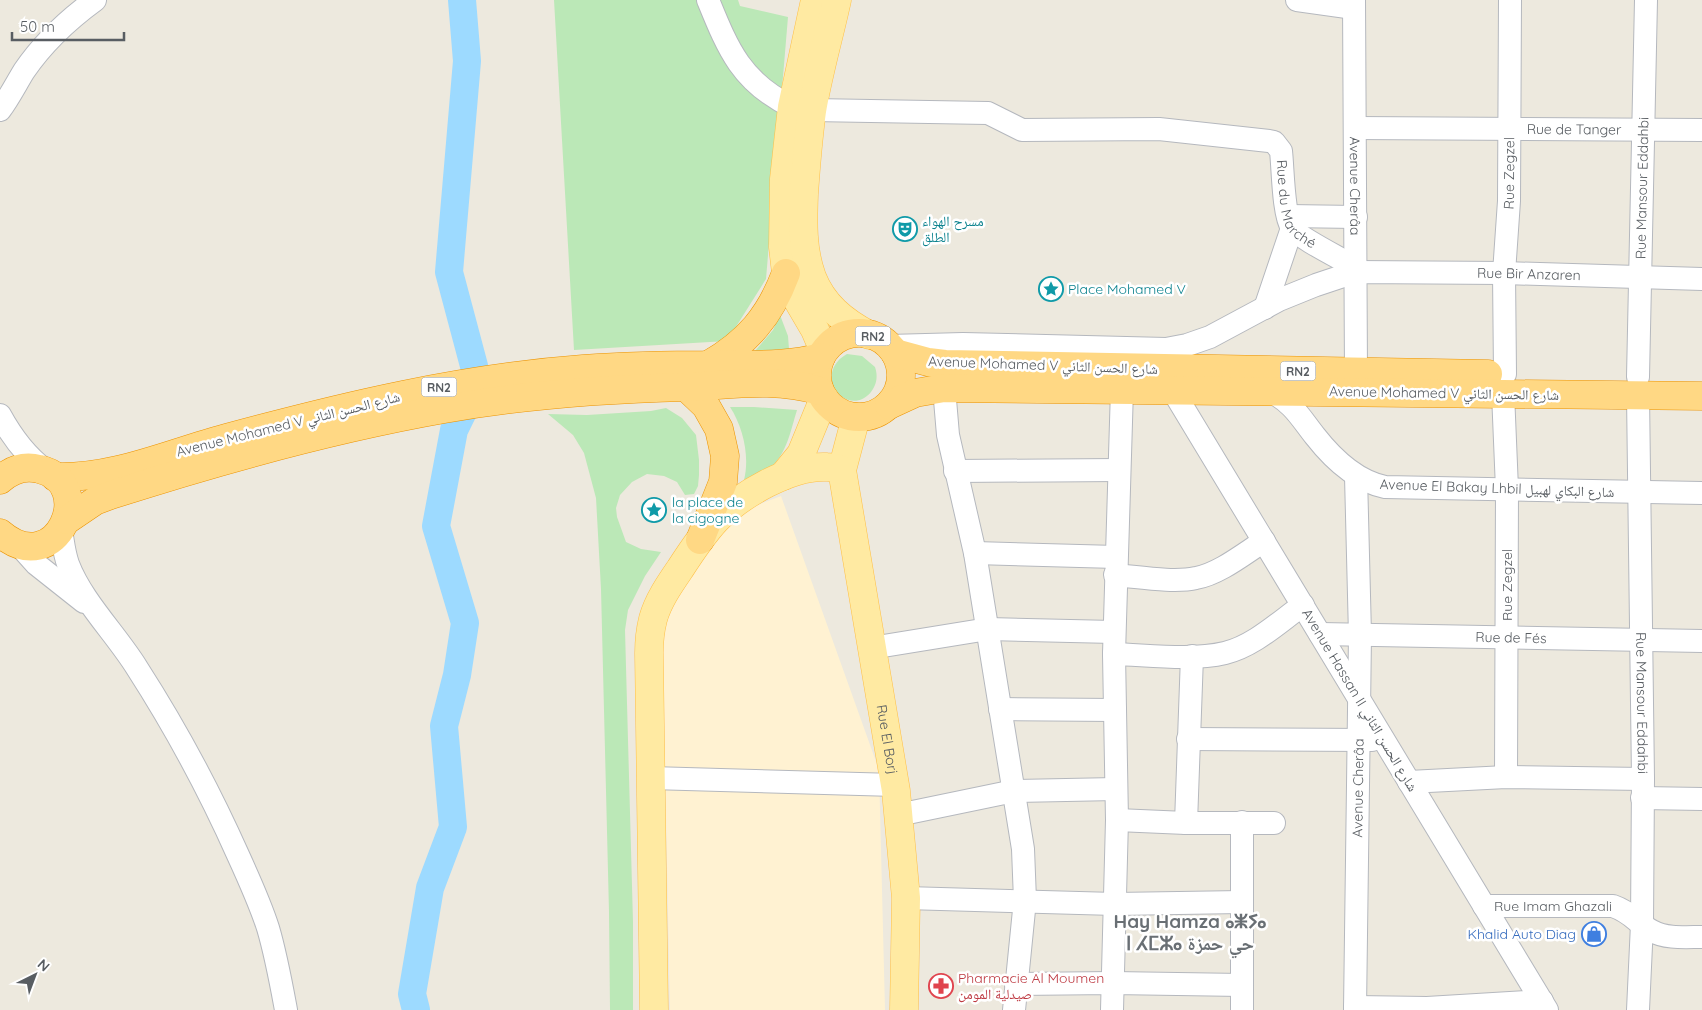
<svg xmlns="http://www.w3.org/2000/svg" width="1702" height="1010" font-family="Quicksand,'Noto Naskh Arabic','Noto Sans Tifinagh',sans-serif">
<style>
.commercial{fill:#fff2d2}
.green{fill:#bbe8b7}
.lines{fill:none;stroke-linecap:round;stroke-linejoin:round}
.river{stroke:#9ddaff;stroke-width:28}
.minor-casing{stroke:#b5b8be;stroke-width:24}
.major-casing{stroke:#ffbf46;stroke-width:29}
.highway-casing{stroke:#ec9300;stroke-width:29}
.minor{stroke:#fff;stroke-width:22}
.major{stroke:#ffeaa2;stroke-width:28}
.highway{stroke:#ffd884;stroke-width:28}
.labels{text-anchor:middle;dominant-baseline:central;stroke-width:5;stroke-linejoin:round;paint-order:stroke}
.shield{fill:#fff;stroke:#8a8e91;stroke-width:1}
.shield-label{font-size:12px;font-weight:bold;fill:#585d62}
.street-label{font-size:14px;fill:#585d62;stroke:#fff}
.culture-label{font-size:14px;fill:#0d838f;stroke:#fff;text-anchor:start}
.shop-label{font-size:14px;fill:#366cbe;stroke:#fff;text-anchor:end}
.health-label{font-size:14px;fill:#be3a42;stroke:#fff;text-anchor:start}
.district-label{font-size:19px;font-weight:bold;fill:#696f74;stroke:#fff}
</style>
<rect width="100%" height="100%" fill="#ede9de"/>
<!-- commercial -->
<polygon class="commercial" points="781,496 879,770 885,1010 670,1010 662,624 690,568 739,515 750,508"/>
<!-- green -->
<g class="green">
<polygon points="554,0 738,0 740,6 788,17 766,279 727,341 574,350"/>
<polygon points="780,315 788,336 789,349 755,351 773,330"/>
<path d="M847,354L862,356L875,367C878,376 877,384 871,392C850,417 818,383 838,361C840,358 844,356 847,354Z"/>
<path d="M730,407H754L797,410C791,429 787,454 770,468C763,473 752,475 744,480C750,456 743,427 730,407Z"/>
<polygon points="666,408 682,418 696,435 699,460 699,475 698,486 694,494 685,495 677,482 664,476 647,474 632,482 620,495 616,508 617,517 626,542 641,549 661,552 645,576 628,610 625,630 633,922 633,1010 610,1010 609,912 601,589 596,498 584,453 573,435 548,414 587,415 651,411"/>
</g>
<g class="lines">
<!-- river -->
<polyline class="river" points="416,1010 412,994 430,888 453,827 444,726 457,675 465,623 436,526 454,430 478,381 449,272 467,61 462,0"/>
<defs>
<g id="minor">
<path d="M708,0C728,49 741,82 792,107"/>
<polyline points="1297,0 1354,8"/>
<path id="s1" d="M1354,0L1356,372"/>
<path d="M0,110C9,98 16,84 24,71C43,43 69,19 95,0"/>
<path id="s2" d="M812,110L988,113L1022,130L1159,129L1269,141L1274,142L1281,151C1283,168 1283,215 1292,228C1299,238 1342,259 1355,267"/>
<path id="s3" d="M1355,128L1702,130"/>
<polyline points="1288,216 1356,217"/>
<polyline points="1265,308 1292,228"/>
<path id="s4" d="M889,346L963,344L1166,349L1187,345L1210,337L1279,300L1316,285L1355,272L1504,273L1702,279"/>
<path id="s5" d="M1505,374L1504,273L1509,201L1510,0"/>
<path id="s6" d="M1638,377L1646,0"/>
<polyline points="944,388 948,435 975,553 1023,849 1025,900 1014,1010"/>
<polyline points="1173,391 1547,1010"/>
<path d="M1270,391C1293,403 1300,417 1315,436C1333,459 1356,481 1385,487L1702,493"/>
<polyline points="1503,393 1507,489 1506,777"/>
<path id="s7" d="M1638,395L1643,779L1642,924L1638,1010"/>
<path d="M0,415C12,437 25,455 45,470"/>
<polyline points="955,471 1119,470"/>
<path d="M61,530C63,541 64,553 68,564C82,601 116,634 137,668C175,727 209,790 238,855C249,879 260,903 268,928C276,955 281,983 286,1010"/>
<polyline points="19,545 36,564 84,602"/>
<polyline points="975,553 1116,557"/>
<path d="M1115,575C1139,577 1174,583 1196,578C1219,574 1245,553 1264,541"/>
<path id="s8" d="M1320,634L1702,641"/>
<polyline points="871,648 988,629 1114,632"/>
<path d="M1114,654C1148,655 1191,661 1225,653C1254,646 1279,622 1303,605"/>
<polyline points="1000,709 1115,710"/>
<polyline points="1188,739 1372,740"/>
<polyline points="651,778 895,785"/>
<polyline points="1409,782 1506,777 1643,779"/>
<polyline points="1642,798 1702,799"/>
<polyline points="898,815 1014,791 1116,789"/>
<polyline points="1117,820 1186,823 1274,823"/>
<polyline points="1242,822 1242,1010"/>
<polyline points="1186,823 1192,656"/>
<polyline points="906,898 1115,904 1242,902"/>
<path id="s9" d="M1484,906H1613C1633,913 1636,923 1652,931C1666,939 1686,937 1702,937"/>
<polyline points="1016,984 1113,983 1242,985"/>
<polyline points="1355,1007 1427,1008"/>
<polyline points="1112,1010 1117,820 1114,654 1122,389"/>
<path id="s10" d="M1355,1010L1360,635L1356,476"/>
<polyline points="1427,1010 1427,1008 1542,1001"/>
</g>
<g id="major">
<polyline points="815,0 792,107 784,179 783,247 786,273 789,283 798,301 815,330 824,351"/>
<path d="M837,0C829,37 818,74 812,111C808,139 806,166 804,194C803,222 802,250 812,277C823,305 843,321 869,335"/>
<path id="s11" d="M856,417L842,470L896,791L906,898L904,1010"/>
<polyline points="783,476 801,454 824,398"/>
<path d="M654,1010L649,653C649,642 650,631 653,619C658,601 669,585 680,569C691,552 702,535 716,520C740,495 791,465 827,467C832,467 837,469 842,470"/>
</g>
<g id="highway">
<circle cx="859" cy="375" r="42"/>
<polyline points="895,353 928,362 945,364 1488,374"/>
<path d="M708,365C748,342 770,316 786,273"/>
<polyline points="686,387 706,406 719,429 725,456 723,482 700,540"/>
<polyline points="889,405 915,393 944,388 1702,396"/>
<path d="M55,477C114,479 170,453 226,438C344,406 461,378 583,369C626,366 670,365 712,365C749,364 786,367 821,357"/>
<path d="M0,480C11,470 24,465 39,469C99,483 57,582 0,533"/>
<path d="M67,520L95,501L111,495C220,460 331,429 444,409C524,395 604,389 685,387C730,385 776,377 820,391"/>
</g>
</defs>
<!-- minor casing -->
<use href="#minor" class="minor-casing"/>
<!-- major casing -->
<use href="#major" class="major-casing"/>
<!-- highway casing -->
<use href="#highway" class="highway-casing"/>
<!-- minor -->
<use href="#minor" class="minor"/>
<!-- major -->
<use href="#major" class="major"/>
<!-- highway -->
<use href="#highway" class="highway"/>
</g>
<!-- icons -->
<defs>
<symbol id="theatre-ring" viewBox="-11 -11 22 22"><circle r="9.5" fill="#fff" stroke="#0f9aa8" stroke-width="1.5"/><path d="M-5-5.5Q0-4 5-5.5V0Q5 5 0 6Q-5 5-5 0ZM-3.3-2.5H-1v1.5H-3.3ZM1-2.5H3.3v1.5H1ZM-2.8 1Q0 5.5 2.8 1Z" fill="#0f9aa8"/></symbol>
<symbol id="sight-ring" viewBox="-11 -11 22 22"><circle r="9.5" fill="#fff" stroke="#0f9aa8" stroke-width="1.5"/><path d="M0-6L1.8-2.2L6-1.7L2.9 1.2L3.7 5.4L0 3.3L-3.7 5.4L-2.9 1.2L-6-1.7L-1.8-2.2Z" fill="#0f9aa8"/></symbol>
<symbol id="shop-ring" viewBox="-11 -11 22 22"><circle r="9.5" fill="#fff" stroke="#3f7fe0" stroke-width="1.5"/><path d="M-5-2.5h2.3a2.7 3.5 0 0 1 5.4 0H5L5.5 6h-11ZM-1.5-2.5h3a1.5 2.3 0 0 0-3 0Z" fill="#3f7fe0"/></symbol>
<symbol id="pharmacy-ring" viewBox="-11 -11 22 22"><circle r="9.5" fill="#fff" stroke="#e0444e" stroke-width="1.5"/><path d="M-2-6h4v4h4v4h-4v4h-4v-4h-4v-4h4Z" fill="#e0444e"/></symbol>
</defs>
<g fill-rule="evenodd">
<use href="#theatre-ring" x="891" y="215" width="28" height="28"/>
<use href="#sight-ring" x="1037" y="275" width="28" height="28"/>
<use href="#sight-ring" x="640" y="496" width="28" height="28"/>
<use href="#shop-ring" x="1580" y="920" width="28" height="28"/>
<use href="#pharmacy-ring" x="927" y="972" width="28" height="28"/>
</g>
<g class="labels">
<!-- shield labels -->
<g class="shield">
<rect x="855.5" y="326.5" width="35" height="19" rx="4"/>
<rect x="1280.5" y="361.5" width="35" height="19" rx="4"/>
<rect x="421.5" y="377.5" width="35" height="19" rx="4"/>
</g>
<g class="shield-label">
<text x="873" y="336">RN2</text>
<text x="1298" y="371">RN2</text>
<text x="439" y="387">RN2</text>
</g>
<!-- street labels -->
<g class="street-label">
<text stroke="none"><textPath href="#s3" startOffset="219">Rue de Tanger</textPath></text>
<text stroke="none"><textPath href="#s5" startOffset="201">Rue Zegzel</textPath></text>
<text stroke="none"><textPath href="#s1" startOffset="186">Avenue Cherâa</textPath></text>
<text stroke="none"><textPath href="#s6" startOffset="189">Rue Mansour Eddahbi</textPath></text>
<text stroke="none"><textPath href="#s2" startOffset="536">Rue du Marché</textPath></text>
<text stroke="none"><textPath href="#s4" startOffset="656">Rue Bir Anzaren</textPath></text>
<text transform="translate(1043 365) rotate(2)">Avenue Mohamed V شارع الحسن الثاني</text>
<text transform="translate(1444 393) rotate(1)">Avenue Mohamed V شارع الحسن الثاني</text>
<text transform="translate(288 424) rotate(-14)">Avenue Mohamed V شارع الحسن الثاني</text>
<text transform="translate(1497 488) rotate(2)">Avenue El Bakay Lhbil شارع البكاي لهبيل</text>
<text transform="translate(1507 585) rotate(-90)">Rue Zegzel</text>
<text stroke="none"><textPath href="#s8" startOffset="191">Rue de Fés</textPath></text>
<text transform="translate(1360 700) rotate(59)">Avenue Hassan II شارع الحسن الثاني</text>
<text stroke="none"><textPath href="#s7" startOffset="308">Rue Mansour Eddahbi</textPath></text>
<text stroke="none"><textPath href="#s11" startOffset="328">Rue El Borj</textPath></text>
<text stroke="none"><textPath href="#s10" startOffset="222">Avenue Cherâa</textPath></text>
<text stroke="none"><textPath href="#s9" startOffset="69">Rue Imam Ghazali</textPath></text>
</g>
<!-- culture labels -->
<g class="culture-label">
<text x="922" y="221">مسرح الهواء<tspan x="922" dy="16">الطلق</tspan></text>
<text x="1068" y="289">Place Mohamed V</text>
<text x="672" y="502">la place de<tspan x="672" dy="16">la cigogne</tspan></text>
</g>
<!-- shop labels -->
<g class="shop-label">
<text x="1576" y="934">Khalid Auto Diag</text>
</g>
<!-- health labels -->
<g class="health-label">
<text x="958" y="978">Pharmacie Al Moumen<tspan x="958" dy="16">صيدلية المومن</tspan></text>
</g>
<!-- district labels -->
<g class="district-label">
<text x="1190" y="921">Hay Hamza ⴰⵥⵢⴰ<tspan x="1190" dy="22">ⵏ ⵃⵎⵣⴰ حي حمزة</tspan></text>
</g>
</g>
<!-- north arrow -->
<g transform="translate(35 975) rotate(42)" stroke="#ffffff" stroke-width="4" paint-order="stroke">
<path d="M0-4L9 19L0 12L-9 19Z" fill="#585d62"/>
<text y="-8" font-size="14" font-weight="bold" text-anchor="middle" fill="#585d62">N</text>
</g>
<!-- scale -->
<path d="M12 32v8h112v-8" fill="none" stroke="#585d62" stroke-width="2.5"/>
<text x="20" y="32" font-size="15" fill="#585d62" stroke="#ffffff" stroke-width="4" paint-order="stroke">50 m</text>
</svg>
